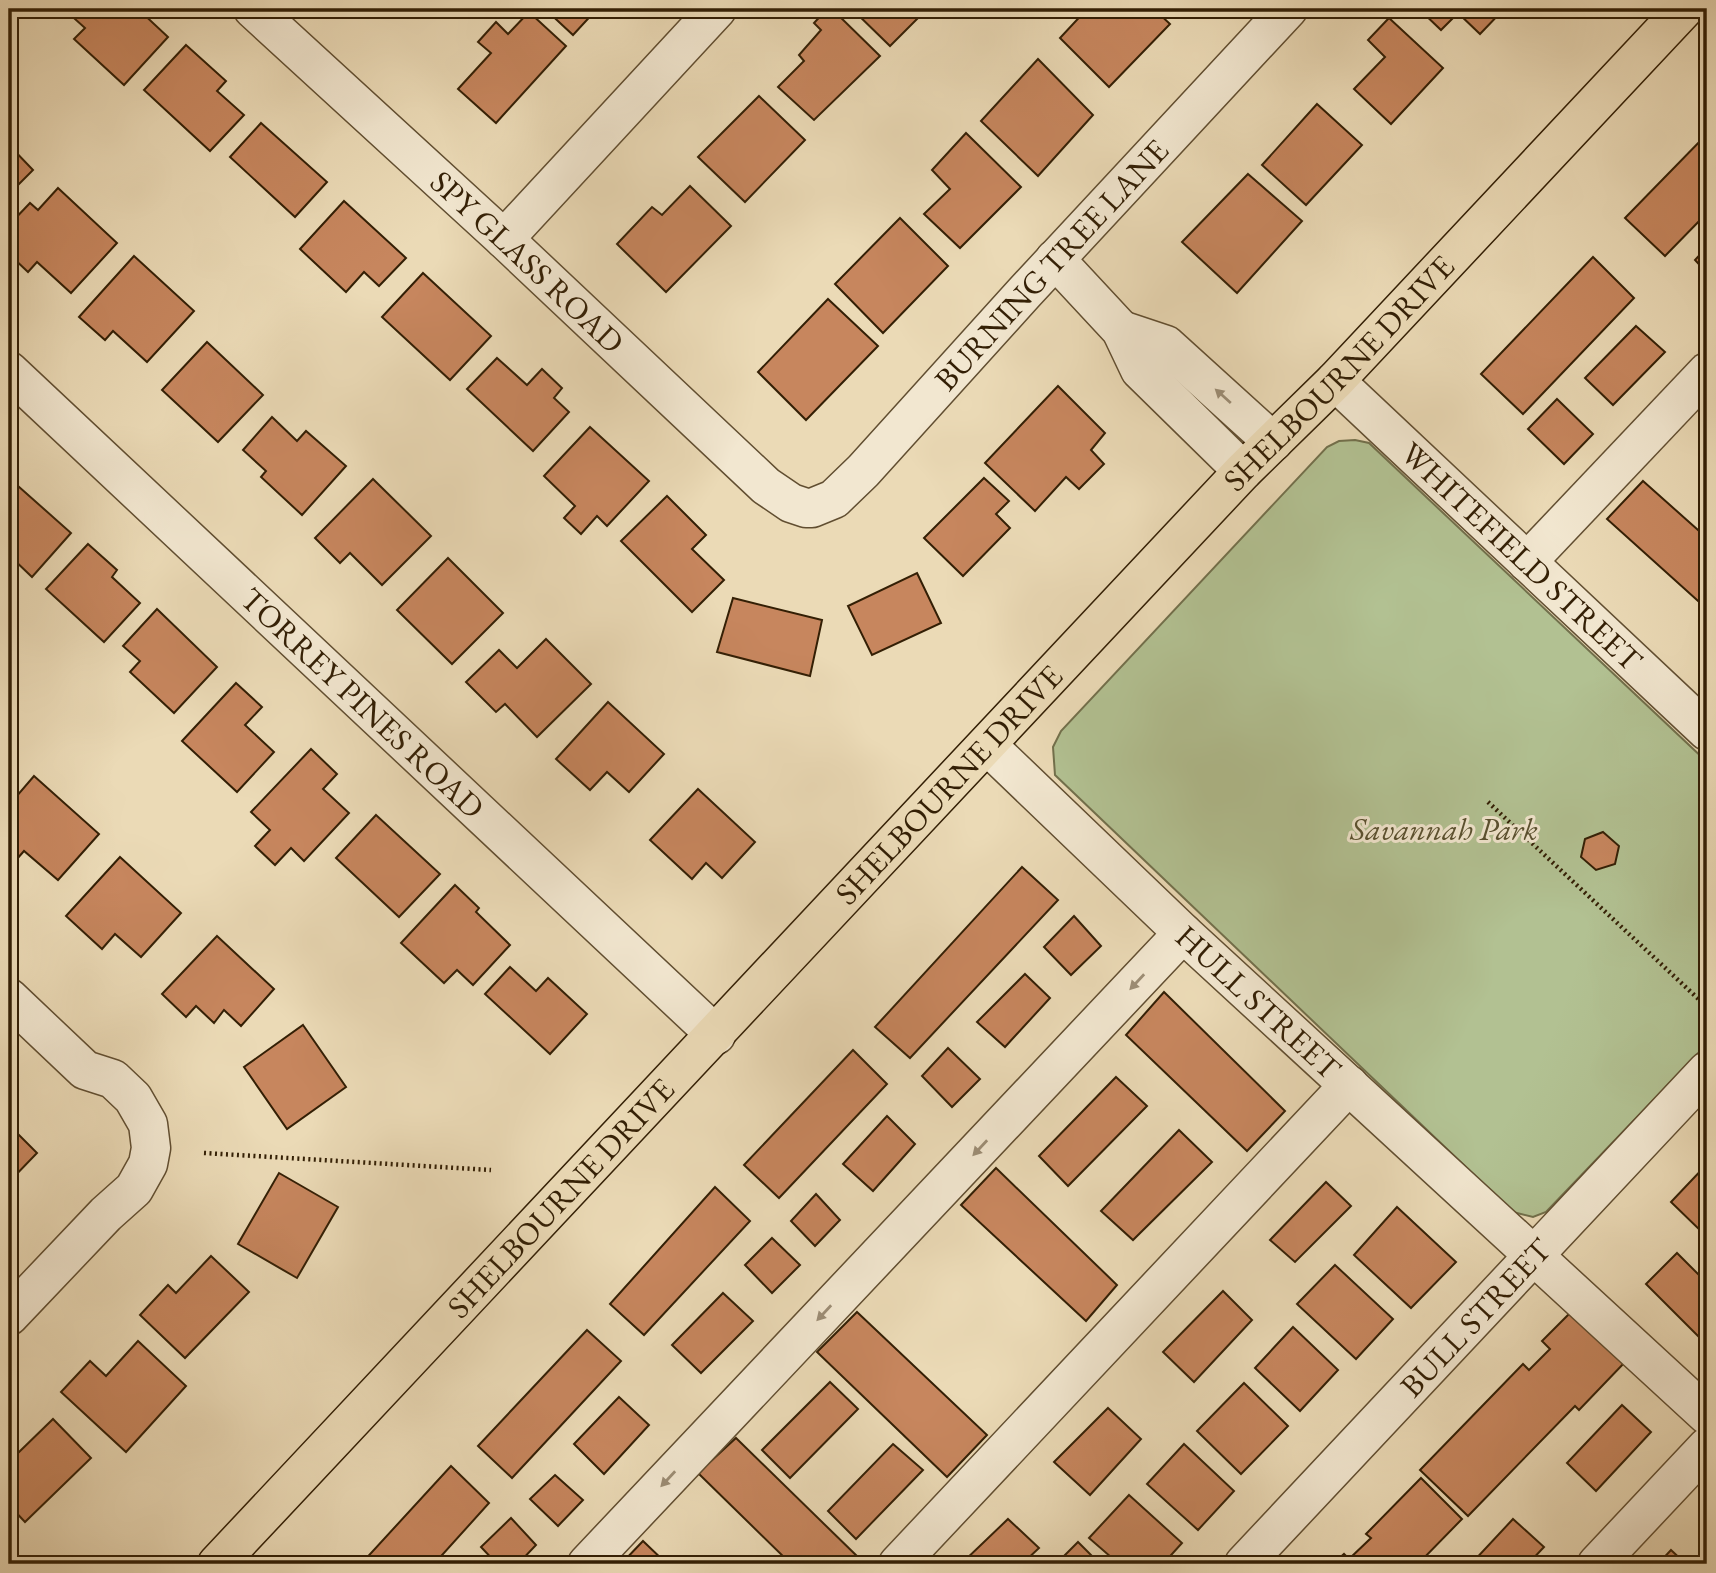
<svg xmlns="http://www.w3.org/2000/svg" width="1716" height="1573" font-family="'EB Garamond',serif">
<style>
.green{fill:#b2c192;stroke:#72704c;stroke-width:2}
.building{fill:#c7865e;stroke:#331f05;stroke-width:2}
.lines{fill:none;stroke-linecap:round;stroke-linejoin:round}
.minor-casing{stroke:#614e31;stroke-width:41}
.major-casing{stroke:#331f05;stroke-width:41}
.path{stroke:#331f05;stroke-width:4.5;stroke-dasharray:2 3.5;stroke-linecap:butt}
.minor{stroke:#f2e7d0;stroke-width:38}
.major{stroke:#ebdab6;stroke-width:38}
.oneway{fill:#9c8d75}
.labels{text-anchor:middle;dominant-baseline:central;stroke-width:6;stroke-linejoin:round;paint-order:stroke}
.street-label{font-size:32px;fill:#331f05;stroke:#f2e7d0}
.park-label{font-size:32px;font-style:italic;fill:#59502f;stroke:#f2e7d0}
</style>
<rect width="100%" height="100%" fill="#ebdab6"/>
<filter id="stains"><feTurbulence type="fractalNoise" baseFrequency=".00286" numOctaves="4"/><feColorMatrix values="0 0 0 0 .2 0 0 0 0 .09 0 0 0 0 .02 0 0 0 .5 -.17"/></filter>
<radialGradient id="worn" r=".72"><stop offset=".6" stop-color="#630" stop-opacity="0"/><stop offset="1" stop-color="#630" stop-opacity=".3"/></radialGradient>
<!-- green -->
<polygon class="green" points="1355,440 1369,443 1707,762 1707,1044 1546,1212 1533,1217 1513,1212 1055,775 1053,747 1061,731 1327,447 1339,441"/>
<!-- building -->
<g class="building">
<polygon points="66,9 138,9 168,37 124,85 74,39 85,28 65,10"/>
<polygon points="545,9 597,9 573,35"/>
<polygon points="827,9 832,9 880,56 814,120 778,87 804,61 799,55 821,30 814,23"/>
<polygon points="852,9 927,9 890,46"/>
<polygon points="1087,9 1154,9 1170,24 1109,87 1060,38"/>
<polygon points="1419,9 1504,9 1480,34 1458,13 1441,30"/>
<polygon points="529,12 566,46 496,123 458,89 491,53 478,42 496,22 508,34"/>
<polygon points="1389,18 1443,68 1391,124 1354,89 1385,57 1368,40"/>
<polygon points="186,45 226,81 217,91 244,115 210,151 144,90"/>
<polygon points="1038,59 1093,115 1038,176 981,121"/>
<polygon points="759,96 805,140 745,202 698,157"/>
<polygon points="1317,104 1362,145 1306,205 1262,165"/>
<polygon points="261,123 327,182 295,217 230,157"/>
<polygon points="966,133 1021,187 960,248 924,214 950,189 932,170"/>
<polygon points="1707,134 1707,213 1665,256 1625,218"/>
<polygon points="9,145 33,170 9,194"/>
<polygon points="1248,174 1302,221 1237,293 1182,242"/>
<polygon points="690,186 731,226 666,292 617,244 652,207 662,215"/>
<polygon points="58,188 117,243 71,293 37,262 28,272 9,254 9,225 30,203 38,210"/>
<polygon points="344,201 406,258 379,286 364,272 346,292 300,249"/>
<polygon points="900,218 948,266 883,333 835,284"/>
<polygon points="1707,247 1707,273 1695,260"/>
<polygon points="134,256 194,311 147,362 113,331 105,340 79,317"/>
<polygon points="1593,257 1634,298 1523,414 1481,374"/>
<polygon points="423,273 491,336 450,380 382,317"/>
<polygon points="828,299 878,346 806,420 758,372"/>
<polygon points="1636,326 1665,352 1613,405 1585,378"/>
<polygon points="207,342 263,395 218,442 162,390"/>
<polygon points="497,358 527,385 542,369 562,388 554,398 569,412 533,451 467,389"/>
<polygon points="1058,386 1105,433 1091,450 1104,464 1079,489 1066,477 1035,511 985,463"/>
<polygon points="1557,399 1593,434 1564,464 1528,429"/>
<polygon points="272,417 297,441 306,431 346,466 302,515 261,477 266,471 243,450"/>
<polygon points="590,427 649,481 607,526 597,516 581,534 564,518 575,506 544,476"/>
<polygon points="9,478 71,533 32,577 9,555"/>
<polygon points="984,478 1009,501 996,514 1010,528 963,576 924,538"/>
<polygon points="373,479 431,536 382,585 350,553 340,563 315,538"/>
<polygon points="1643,481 1707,538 1707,609 1607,519"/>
<polygon points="667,496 706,535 692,549 724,580 692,612 621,541"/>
<polygon points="88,544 117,570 112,577 140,603 104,642 46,589"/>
<polygon points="448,558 503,613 452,664 397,610"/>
<polygon points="917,573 941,623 872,655 848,606"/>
<polygon points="733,598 822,620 810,676 717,652"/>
<polygon points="157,609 217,667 174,713 130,672 140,661 123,646"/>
<polygon points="546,639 591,684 537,737 505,704 496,712 466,682 499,650 517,668"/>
<polygon points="236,683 262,707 245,725 274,752 237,792 182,741"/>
<polygon points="608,702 664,754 629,792 607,772 590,790 556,759"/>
<polygon points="311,749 337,774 323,789 349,813 304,861 291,848 275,865 255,846 270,830 251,812"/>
<polygon points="34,776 99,834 58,880 24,851 9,868 9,805"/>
<polygon points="698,789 755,842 722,878 706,863 692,879 650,840"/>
<polygon points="376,815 440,874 399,917 336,858"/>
<polygon points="1603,832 1619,846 1615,864 1596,870 1581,857 1585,839"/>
<polygon points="120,857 181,913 141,957 115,934 102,949 66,916"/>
<polygon points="1022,867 1058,900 910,1058 875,1027"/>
<polygon points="455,885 479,908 476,912 510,945 473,985 457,970 444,983 401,943"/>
<polygon points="1074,916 1101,946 1071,975 1044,947"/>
<polygon points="217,936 274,989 241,1026 224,1010 214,1023 196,1006 186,1017 162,994"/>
<polygon points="510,967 536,991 548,978 587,1014 550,1054 485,994"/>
<polygon points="1025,974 1050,998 1005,1047 977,1022"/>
<polygon points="1164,992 1285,1111 1247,1151 1126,1035"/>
<polygon points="303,1025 346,1087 287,1129 244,1067"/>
<polygon points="948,1048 980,1079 952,1107 922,1076"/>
<polygon points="853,1050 887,1084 779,1198 744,1165"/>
<polygon points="1116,1077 1147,1106 1068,1186 1039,1156"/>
<polygon points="887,1116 915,1144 873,1191 843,1164"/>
<polygon points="9,1125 37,1153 9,1182"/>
<polygon points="1179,1130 1212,1162 1133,1240 1101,1211"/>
<polygon points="1707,1164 1707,1237 1671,1202"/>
<polygon points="996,1168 1117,1285 1086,1321 961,1205"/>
<polygon points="279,1173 338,1207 297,1278 238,1244"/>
<polygon points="1326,1182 1351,1206 1295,1262 1270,1240"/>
<polygon points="715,1187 750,1221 644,1335 610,1304"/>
<polygon points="816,1194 840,1220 815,1246 791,1221"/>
<polygon points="1397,1207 1456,1262 1411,1308 1354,1255"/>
<polygon points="772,1238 800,1265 772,1293 745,1265"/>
<polygon points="1677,1253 1707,1283 1707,1326 1698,1336 1646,1284"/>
<polygon points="211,1256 249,1292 185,1358 140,1315 168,1285 176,1293"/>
<polygon points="1335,1265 1393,1319 1356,1359 1297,1304"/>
<polygon points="1223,1291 1252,1320 1194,1382 1163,1352"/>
<polygon points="723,1293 753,1321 701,1373 672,1345"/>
<polygon points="1573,1310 1626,1361 1579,1410 1575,1406 1468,1516 1420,1470 1523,1364 1529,1370 1550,1349 1542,1341"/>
<polygon points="857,1312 987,1435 947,1477 817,1352"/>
<polygon points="1293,1327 1338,1370 1300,1411 1255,1368"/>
<polygon points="587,1330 621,1361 512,1478 478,1446"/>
<polygon points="138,1341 186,1386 126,1452 61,1392 90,1361 106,1376"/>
<polygon points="830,1382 858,1409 790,1478 762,1450"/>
<polygon points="1244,1383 1288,1426 1241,1474 1197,1431"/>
<polygon points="619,1397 649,1425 604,1474 574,1444"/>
<polygon points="1622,1405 1651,1432 1596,1491 1567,1463"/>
<polygon points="1108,1408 1141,1439 1090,1495 1054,1462"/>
<polygon points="53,1419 91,1458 25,1522 9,1505 9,1446 10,1444 18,1453"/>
<polygon points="736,1438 862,1561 860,1564 791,1564 698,1473"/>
<polygon points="893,1444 923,1470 856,1539 828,1511"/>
<polygon points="1184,1444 1234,1491 1198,1530 1147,1484"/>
<polygon points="451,1466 489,1503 434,1564 361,1564"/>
<polygon points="555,1475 583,1500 558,1526 530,1499"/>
<polygon points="1421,1478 1462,1519 1418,1564 1333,1564 1344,1554 1349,1559 1371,1538 1366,1534"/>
<polygon points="1129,1495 1182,1543 1163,1564 1119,1564 1089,1538"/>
<polygon points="511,1518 536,1545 518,1564 497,1564 481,1547"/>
<polygon points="1008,1519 1039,1548 1022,1564 961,1564"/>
<polygon points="1513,1519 1544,1547 1528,1564 1471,1564"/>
<polygon points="643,1541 667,1564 621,1564"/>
<polygon points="1078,1542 1100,1564 1056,1564"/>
<polygon points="1671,1550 1686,1564 1658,1564"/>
</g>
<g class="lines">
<defs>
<g id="minor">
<path id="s1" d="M253,9L504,239L766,486L791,503L806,508H812L834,499L863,471L1024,293L1288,9"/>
<polyline points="504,239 717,9"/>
<polyline points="1055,259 1121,330 1140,370 1243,471"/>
<polyline points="1121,330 1166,345 1273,442"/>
<path id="s2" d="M9,371L716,1035"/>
<path id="s3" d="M1335,381L1707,731"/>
<polyline points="1527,562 1707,372"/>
<path id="s4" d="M987,745L1183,933L1707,1415"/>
<polyline points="9,998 85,1070 113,1079 133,1098 148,1124 151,1148 148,1164 134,1189 106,1214 9,1316"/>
<polyline points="587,1564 1183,933"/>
<polyline points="898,1564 1349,1085"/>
<path id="s5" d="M1244,1564L1707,1071"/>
<polyline points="1597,1564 1707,1447"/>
</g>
<g id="major">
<path id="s6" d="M217,1564L1243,471L1335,381L1684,9"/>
</g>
</defs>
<!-- minor casing -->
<use href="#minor" class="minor-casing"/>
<!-- major casing -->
<use href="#major" class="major-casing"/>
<!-- path -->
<g class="path">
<polyline points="1488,802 1707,1007"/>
<polyline points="204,1153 491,1170"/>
</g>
<!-- minor -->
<use href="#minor" class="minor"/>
<!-- major -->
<use href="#major" class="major"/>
</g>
<!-- one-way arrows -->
<defs><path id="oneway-solid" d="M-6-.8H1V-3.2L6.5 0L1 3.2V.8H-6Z" transform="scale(1.75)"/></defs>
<g class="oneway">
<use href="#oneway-solid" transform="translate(1223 396) rotate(-138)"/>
<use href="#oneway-solid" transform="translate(1137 982) rotate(133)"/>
<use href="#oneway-solid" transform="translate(980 1148) rotate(133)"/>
<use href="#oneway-solid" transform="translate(824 1313) rotate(133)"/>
<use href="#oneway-solid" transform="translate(668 1479) rotate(133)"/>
</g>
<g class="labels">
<!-- street labels -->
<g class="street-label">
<text stroke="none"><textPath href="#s1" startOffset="373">SPY GLASS ROAD</textPath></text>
<text stroke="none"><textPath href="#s1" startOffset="1096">BURNING TREE LANE</textPath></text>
<text stroke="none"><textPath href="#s6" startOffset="1636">SHELBOURNE DRIVE</textPath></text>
<text stroke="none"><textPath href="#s3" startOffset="256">WHITEFIELD STREET</textPath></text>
<text stroke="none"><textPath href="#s2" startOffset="485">TORREY PINES ROAD</textPath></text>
<text stroke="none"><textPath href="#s6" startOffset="1069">SHELBOURNE DRIVE</textPath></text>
<text stroke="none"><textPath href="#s4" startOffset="374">HULL STREET</textPath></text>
<text stroke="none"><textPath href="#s6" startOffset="502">SHELBOURNE DRIVE</textPath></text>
<text stroke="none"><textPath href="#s5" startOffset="338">BULL STREET</textPath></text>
</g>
<!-- park labels -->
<g class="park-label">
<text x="1444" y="829">Savannah Park</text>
</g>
</g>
<!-- margin -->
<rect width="1716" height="1573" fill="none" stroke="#ebdab6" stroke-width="35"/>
<rect x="10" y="10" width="1695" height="1552" fill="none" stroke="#331f05" stroke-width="3.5"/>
<rect x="18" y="18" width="1681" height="1538" fill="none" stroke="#331f05" stroke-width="2"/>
<rect width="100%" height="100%" filter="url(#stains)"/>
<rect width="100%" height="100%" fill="url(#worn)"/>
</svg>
